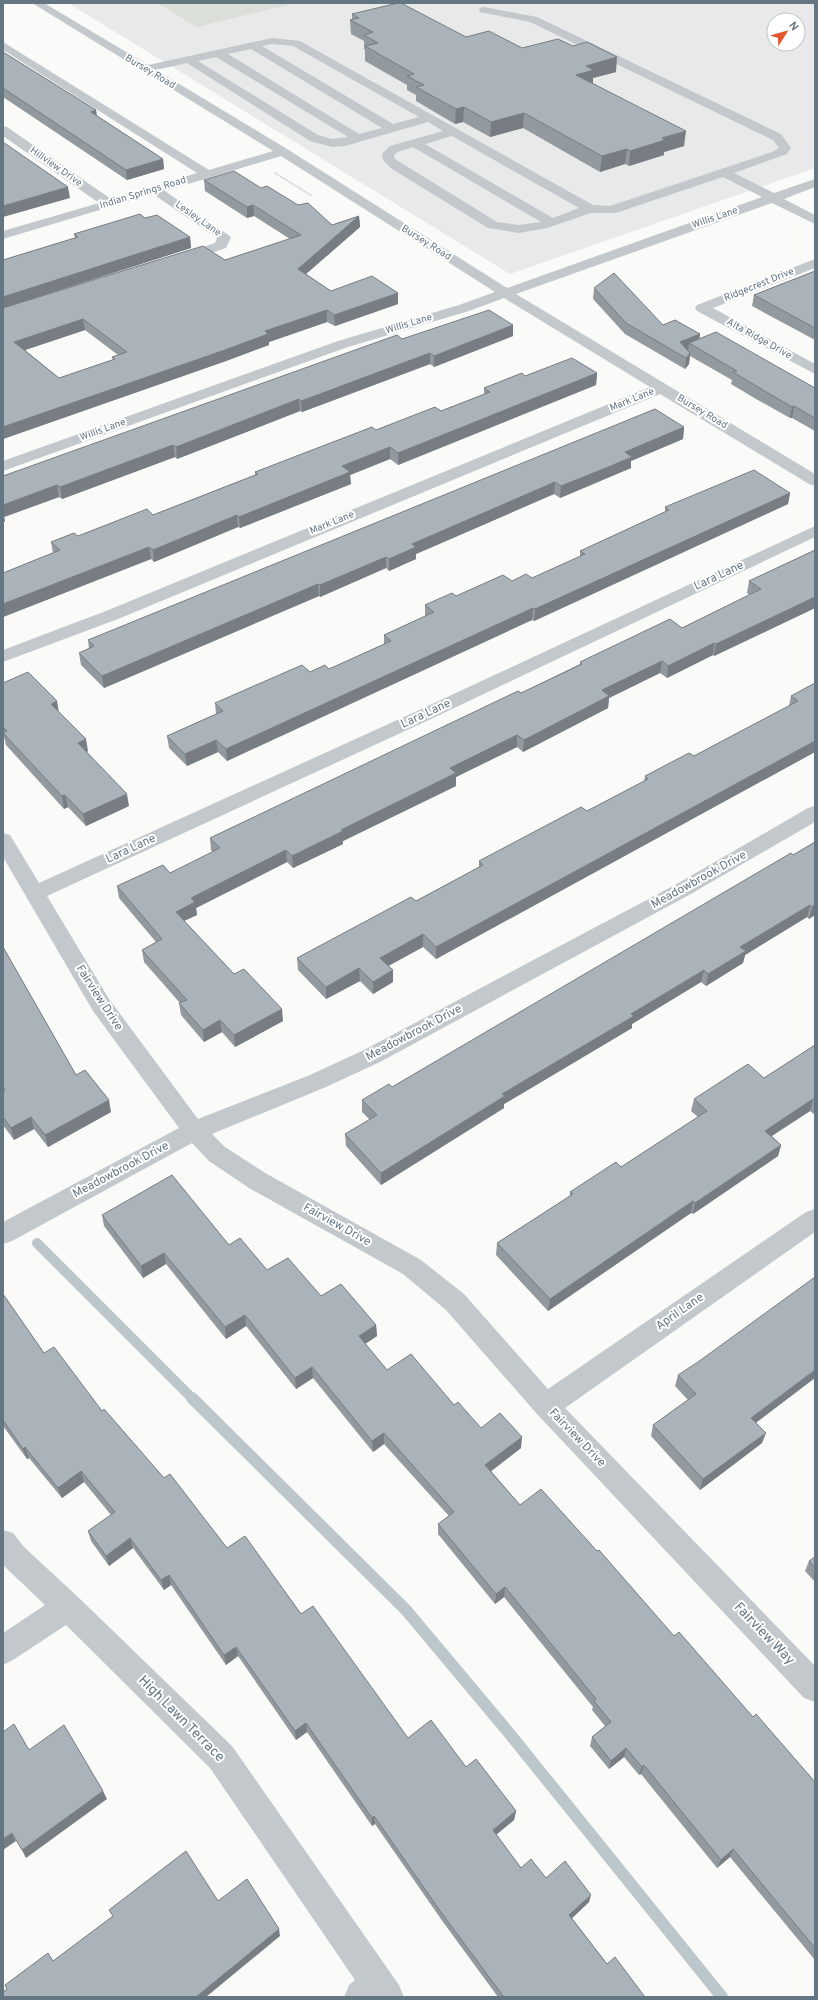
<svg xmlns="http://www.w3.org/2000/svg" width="818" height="2000" font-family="Overpass,sans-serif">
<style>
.built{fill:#e8e9e9;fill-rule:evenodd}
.green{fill:#dadfd7}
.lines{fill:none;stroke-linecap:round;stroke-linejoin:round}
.stream-far1{stroke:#bbc7cb;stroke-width:10}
.stream{stroke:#bbc7cb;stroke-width:12}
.path{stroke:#bbbfc2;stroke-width:1.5;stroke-dasharray:1 1;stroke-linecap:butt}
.minor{fill:#c3c8cc;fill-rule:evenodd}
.wall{fill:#929a9f;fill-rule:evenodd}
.shaded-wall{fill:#777d82}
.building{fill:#aab3b9;stroke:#777d82;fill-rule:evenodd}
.labels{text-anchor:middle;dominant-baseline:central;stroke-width:4;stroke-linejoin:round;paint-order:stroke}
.far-street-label{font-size:10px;fill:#657683;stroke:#fff}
.street-label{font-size:12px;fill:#657683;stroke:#fff}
.near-street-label{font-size:14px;fill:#657683;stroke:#fff}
</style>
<rect width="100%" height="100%" fill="#fafaf8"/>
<!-- built -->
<path class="built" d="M68,3H815V168L510,274ZM774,20H798V44H774Z"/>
<!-- green -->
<polygon class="green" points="157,3 295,3 197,27"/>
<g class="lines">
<!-- stream-far1 -->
<polyline class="stream-far1" points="37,1243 193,1399"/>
<!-- stream -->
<polyline class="stream" points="192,1398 406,1610 509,1733 722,1997"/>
<!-- path -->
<polyline class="path" points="275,173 312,196"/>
<!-- minor -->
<g class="minor">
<path d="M32,3H44L148,65L272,38L300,41L593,205L610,206L772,152L779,148L773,140L530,22L480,12L479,10L480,8L484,7L537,17L781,134L791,148L787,154L734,173L774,193L815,179V187L784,199L815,215V224L772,203L516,294L815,474V486L809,484L660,394L118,619L3,662V650L106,611L650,387L504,298L469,311L348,347L3,471V461L338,341L459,305L495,292L281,156L165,191L231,237L226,248L185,262H175L173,259L175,256L215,243L217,238L153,194L3,239V231L99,203L3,136V126L7,127L111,199L197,173L3,50V42L209,170L273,151ZM272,44L293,46L419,117L393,124L262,46ZM251,49L382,128L359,134L228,54ZM216,57L348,137L332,139L318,135L198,61ZM187,63L310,141L332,147L345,146L428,122L443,131L390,146L382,154L383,160L392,169L488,228L519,233L547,228L591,213H616L723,177L762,197L507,288L287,149L156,70ZM452,136L579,208L553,218L425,144ZM413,147L541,222L519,225L497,222L395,159L394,155L398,152Z"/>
<polygon points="815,259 815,268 713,308 815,364 815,374 697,311 695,308 697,305"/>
<polygon points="815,526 815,537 431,719 47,896 109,999 198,1119 310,1075 364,1050 675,885 808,808 815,806 815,822 689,895 380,1062 326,1087 212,1134 225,1147 267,1174 421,1260 464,1294 548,1389 806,1212 815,1209 815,1232 565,1408 815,1666 815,1702 804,1698 537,1414 446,1310 403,1274 249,1188 209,1161 192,1143 12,1241 3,1244 3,1222 179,1128 93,1011 3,857 3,833 10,835 39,883 417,711"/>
<polygon points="3,1530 13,1533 24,1547 78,1597 232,1746 399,1985 404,1997 344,1997 349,1985 355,1980 210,1768 66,1625 13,1660 3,1665 3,1633 45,1605 3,1565"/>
</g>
</g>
<!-- wall -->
<g class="wall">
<polygon points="352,14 522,48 616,72 593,78 593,83 684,146 664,152 664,155 629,166 625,164 600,172 523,128 490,137 463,122 455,124 416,101 416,95 407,90 407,85 365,61 365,50 364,49 364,41 351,34 350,20 352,19"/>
<polygon points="3,52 96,110 97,116 163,159 164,169 127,180 3,97"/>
<path d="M204,180L261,188L298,205L332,225L359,216L360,227L306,274L331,291L398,304L335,326L327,322L269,342V345L226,361L3,439V260L75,238L74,234L145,218L190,237L191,248L38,297L225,260L290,239L254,216L247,218L205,191ZM85,330L118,355L112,357L113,360L59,378L25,350Z"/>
<polygon points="815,271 815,340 752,306 754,295"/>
<polygon points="594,288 663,325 700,339 815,388 815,431 792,418 790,418 756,399 731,384 732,380 690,356 689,364 685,369 625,334 593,299"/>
<polygon points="513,336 434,367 430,364 302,412 300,411 177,459 175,457 62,499 59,497 4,517 5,521 3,522 3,476 402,339"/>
<polygon points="597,373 596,385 398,465 390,459 350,475 351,484 240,528 238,527 154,562 151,559 3,617 3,573 53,553 51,542 78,536 153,515 255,475 255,472 376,430 441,411 484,394 484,388 525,376"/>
<polygon points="684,427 683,439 631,461 631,468 560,498 554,494 416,554 416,559 389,571 386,568 320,597 319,596 104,688 81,665 79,653 89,649 88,640"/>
<polygon points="790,493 788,504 534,621 532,620 227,761 218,752 187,766 169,748 167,736 216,714 215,703 310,672 329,669 384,644 384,635 425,616 425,605 456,596 512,581 532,578 580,557 580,551 665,512 665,507"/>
<polygon points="815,550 815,608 714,656 713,655 667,678 660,673 609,698 608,708 523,752 517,747 456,777 456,786 343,841 343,844 293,868 287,862 196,908 197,915 184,921 234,974 283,1021 235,1047 222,1032 204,1042 181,1015 179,1003 180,1003 144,962 142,950 156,942 119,898 117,886 170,873 213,852 211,850 210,838 521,693 580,664 580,662 682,628 750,595 747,593 749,581"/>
<polygon points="3,683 58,711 88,751 87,752 129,806 86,826 68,807 64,809 6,745 4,737 3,736"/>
<polygon points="815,683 815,752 436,959 423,947 388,966 393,982 373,994 360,981 326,999 298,970 297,958 416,901 479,867 479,861 587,811 644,781 645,776 694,756 743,730 789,706 791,696"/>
<polygon points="815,842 815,915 809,919 807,917 745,955 743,963 706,986 701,982 632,1024 632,1028 504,1104 504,1108 381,1185 346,1146 345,1134 370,1120 362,1112 362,1100 392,1087"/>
<polygon points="3,947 76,1075 111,1112 48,1147 34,1129 14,1140 3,1125"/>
<polygon points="815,1045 815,1115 810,1111 772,1136 781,1145 778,1156 693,1214 691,1213 548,1311 496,1255 497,1243 570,1196 570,1192 621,1167 698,1117 691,1111 694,1099 764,1078"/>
<polygon points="102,1215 229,1245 267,1270 321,1296 376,1325 377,1336 365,1344 387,1370 454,1405 481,1428 521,1448 491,1471 520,1505 674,1636 815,1782 815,1960 730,1857 717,1868 641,1774 639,1775 624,1757 609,1769 590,1746 592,1737 605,1726 592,1710 593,1707 504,1597 495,1604 438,1534 438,1524 449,1516 384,1444 373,1452 313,1378 296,1389 246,1326 226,1339 166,1264 143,1278 104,1226"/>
<polygon points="3,1294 44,1353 102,1411 164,1478 227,1548 301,1614 408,1738 466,1767 516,1811 514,1820 496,1835 521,1868 546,1878 589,1902 572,1918 607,1964 645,1997 498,1997 443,1922 375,1824 372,1826 307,1732 296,1740 238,1656 226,1665 171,1585 164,1590 133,1548 109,1566 91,1541 88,1531 111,1515 84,1482 62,1498 29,1458 27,1459 3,1426"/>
<polygon points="678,1375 756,1423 762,1443 700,1490 651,1436 653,1425 688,1400 675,1386"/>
<polygon points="815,1557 815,1582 805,1571 809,1561"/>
</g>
<!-- shaded-wall -->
<g class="shaded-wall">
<polygon points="617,57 616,72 593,78 593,84 576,75 586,66"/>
<polygon points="464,107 463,122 455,124 456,109"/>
<polygon points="96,110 97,120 91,112"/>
<polygon points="524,113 523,128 490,137 491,122"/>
<polygon points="686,131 684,146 664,152 664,155 629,166 630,151 662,138"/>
<polygon points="627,149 625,164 600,172 602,156"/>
<polygon points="163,159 164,169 127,180 126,170"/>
<polygon points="68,187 70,198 3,217 3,206"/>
<polygon points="253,205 254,216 247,218 247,207"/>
<polygon points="359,216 360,227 299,280 298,269"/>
<polygon points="190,237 191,248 3,308 3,297"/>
<polygon points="398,293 398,304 335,326 334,315"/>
<polygon points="327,310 327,322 269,342 269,345 226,361 3,439 3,427 265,331"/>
<polygon points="83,319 85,330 16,353 14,342"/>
<polygon points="513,325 513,336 434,367 434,356"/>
<polygon points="700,334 699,346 689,343 688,350 679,354 680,342"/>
<polygon points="430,353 430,364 302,412 301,401"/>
<polygon points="690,353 689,364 685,369 686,358"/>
<polygon points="597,373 596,385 398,465 398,453"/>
<polygon points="299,399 300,411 177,459 176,447"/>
<polygon points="794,406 792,418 790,418 792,407"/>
<polygon points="684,427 683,439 631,461 631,468 560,498 561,486 625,452"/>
<polygon points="173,445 175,457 62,499 60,487"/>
<polygon points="390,447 390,459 350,475 351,484 240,528 239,517 342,466"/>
<polygon points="555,482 554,494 416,554 416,559 389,571 389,559 412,544"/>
<polygon points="57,485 59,497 4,517 5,521 3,522 3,505"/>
<polygon points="790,493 788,504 534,621 535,609"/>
<polygon points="237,515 238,527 154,562 153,550"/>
<polygon points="149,547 151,559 3,617 3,604"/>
<polygon points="386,557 386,568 320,597 320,585"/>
<polygon points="318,584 319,596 104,688 102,676"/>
<polygon points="815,597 815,608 714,656 716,644"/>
<polygon points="533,608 532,620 227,761 226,749"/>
<polygon points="714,643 713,655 667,678 668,666"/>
<polygon points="662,661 660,673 609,698 608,708 523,752 524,740 602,690"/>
<polygon points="57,701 59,713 51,704"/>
<polygon points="517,735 517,747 456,777 456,786 343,841 343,844 293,868 292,856 341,830 450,768"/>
<polygon points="86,739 88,751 80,755 78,743"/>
<polygon points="216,740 218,752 187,766 185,754"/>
<polygon points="815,741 815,752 436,959 436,947"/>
<polygon points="127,794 129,806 86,826 83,814"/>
<polygon points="65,795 68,807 64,809 62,796"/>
<polygon points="286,850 287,862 196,908 197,915 177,924 176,912 191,898"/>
<polygon points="810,905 807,917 745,955 743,963 706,986 708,974 740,947"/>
<polygon points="815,905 815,915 809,919 812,907"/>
<polygon points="423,934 423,947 381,970 380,958"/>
<polygon points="359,968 360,981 326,999 326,987"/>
<polygon points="393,970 393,982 373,994 373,982"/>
<polygon points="704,970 701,982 632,1024 632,1028 504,1104 504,1108 381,1185 381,1173 502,1094 631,1014"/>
<polygon points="282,1009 283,1021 235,1047 234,1035"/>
<polygon points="220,1020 222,1032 204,1042 203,1030"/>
<polygon points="813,1099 810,1111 762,1142 765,1131"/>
<polygon points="109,1100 111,1112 48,1147 45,1135"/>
<polygon points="31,1117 34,1129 14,1140 11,1128"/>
<polygon points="781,1145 778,1156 693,1214 695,1203"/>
<polygon points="693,1201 691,1213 548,1311 550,1299"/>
<polygon points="164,1253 166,1264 143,1278 141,1266"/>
<polygon points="245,1315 246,1326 226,1339 225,1327"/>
<polygon points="376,1325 377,1336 359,1348 359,1336"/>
<polygon points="312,1367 313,1378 296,1389 295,1378"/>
<polygon points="815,1370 815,1378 748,1429 751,1418"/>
<polygon points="384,1433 384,1444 373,1452 372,1441"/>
<polygon points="766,1433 762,1443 700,1490 703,1479"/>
<polygon points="522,1437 521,1448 485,1476 485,1465"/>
<polygon points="25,1447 29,1458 27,1459 23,1449"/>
<polygon points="81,1471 84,1482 62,1498 58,1488"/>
<polygon points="130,1538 133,1548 109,1566 106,1556"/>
<polygon points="169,1575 171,1585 164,1590 161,1580"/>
<polygon points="505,1587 504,1597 495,1604 496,1594"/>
<polygon points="236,1647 238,1656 226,1665 224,1655"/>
<polygon points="306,1723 307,1732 296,1740 295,1731"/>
<polygon points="626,1748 624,1757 609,1769 611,1761"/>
<polygon points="644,1765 641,1774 639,1775 642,1767"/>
<polygon points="103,1791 107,1799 26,1858 22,1850"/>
<polygon points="516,1811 514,1820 492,1838 493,1830"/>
<polygon points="374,1816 375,1824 372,1826 372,1818"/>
<polygon points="12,1833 16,1841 3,1850 3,1839"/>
<polygon points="733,1849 730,1857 717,1868 721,1860"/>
<polygon points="591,1895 589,1902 568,1922 569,1915"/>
<polygon points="279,1929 280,1936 206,1997 196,1997"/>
</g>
<!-- building -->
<g class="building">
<polygon points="398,3 401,3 466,37 489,31 522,48 558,39 573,46 587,42 617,57 586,66 594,70 576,75 686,131 662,138 665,140 630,151 627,149 602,156 524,113 491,122 464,107 456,109 416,87 424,85 407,76 414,74 365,46 378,43 364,35 373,32 350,20 359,18 352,14"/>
<polygon points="3,52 96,110 91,112 163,159 126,170 3,88"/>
<polygon points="3,142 68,187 3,206"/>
<path d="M234,171L261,188L267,186L298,205L308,203L332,225L359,216L298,269L331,291L372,276L398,293L334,315L327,310L265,331L268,334L225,350L3,427V308L203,246L225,260L301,235L253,205L247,207L204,180ZM83,319L127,352L112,357L115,359L59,378L14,342Z"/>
<polygon points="140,214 145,218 157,215 190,237 3,297 3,260 78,237 74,234"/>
<polygon points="815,271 815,328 754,295"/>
<polygon points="614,273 663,325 675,320 700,334 680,342 690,353 686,358 626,323 594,288"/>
<polygon points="489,310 513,325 434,356 430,353 301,401 299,399 176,447 173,445 60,487 57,485 3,505 3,476 397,335 402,339"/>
<polygon points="716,332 815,388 815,418 794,406 792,407 758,387 733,372 737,371 689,343"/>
<polygon points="572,358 597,373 398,453 390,447 342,466 350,472 239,517 237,515 153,550 149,547 3,604 3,573 60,550 51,542 74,533 78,536 147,509 153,515 258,474 255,472 372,427 376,430 435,407 441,411 490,392 484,388 522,373 525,376"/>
<polygon points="655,409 684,427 625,452 632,457 606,468 561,486 555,482 412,544 416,547 389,559 386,557 320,585 318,584 102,676 79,653 94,646 88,640"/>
<polygon points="754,470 790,493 535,609 533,608 226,749 216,740 185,754 167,736 223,711 215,703 302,665 310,672 325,665 329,669 391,641 384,635 434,612 425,605 452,593 456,596 503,575 512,581 526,574 532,578 585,554 580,551 669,510 665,507"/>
<polygon points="815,550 815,597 716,644 714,643 668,666 662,661 602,690 609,696 524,740 517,735 450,768 456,773 341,830 343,831 292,856 286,850 191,898 195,902 176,912 234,974 244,969 282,1009 234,1035 220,1020 203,1030 179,1003 187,1000 142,950 162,939 117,886 163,865 170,873 220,848 210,838 518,691 521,693 582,664 580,662 670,619 682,628 761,589 749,581"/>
<polygon points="28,672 57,701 51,704 86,739 78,743 127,794 83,814 65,795 62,796 3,733 7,731 3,727 3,683"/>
<polygon points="815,683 815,741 436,947 423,934 380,958 393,970 373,982 359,968 326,987 297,958 411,897 416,901 483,865 479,861 581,807 587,811 648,779 645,776 689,753 694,756 743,730 798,701 791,696"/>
<polygon points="815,842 815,905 812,907 810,905 740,947 746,951 708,974 704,970 631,1014 634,1016 502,1094 505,1096 381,1173 345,1134 377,1115 362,1100 389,1084 392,1087 791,853 793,855"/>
<polygon points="3,947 76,1075 85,1070 109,1100 45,1135 31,1117 11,1128 3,1117 3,1091 5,1090 3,1087"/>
<polygon points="815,1045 815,1100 813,1099 765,1131 781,1145 695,1203 693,1201 550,1299 497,1243 573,1194 570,1192 616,1162 621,1167 707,1111 694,1099 748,1064 764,1078"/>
<polygon points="172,1175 229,1245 240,1238 267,1270 288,1258 321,1296 341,1284 376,1325 359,1336 387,1370 411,1354 454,1405 458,1402 481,1428 500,1413 522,1437 485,1465 520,1505 541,1489 597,1551 599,1550 674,1636 679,1632 753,1717 756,1714 815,1782 815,1948 733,1849 721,1860 644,1765 642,1767 626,1748 611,1761 592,1737 611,1722 594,1701 596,1699 505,1587 496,1594 438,1524 454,1512 384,1433 372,1441 312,1367 295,1378 245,1315 225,1327 164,1253 141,1266 102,1215"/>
<polygon points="815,1277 815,1370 751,1418 766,1433 703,1479 653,1425 696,1394 678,1375 698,1362"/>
<polygon points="3,1294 44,1353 54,1347 102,1411 104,1409 164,1478 170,1474 227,1548 245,1536 301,1614 313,1606 408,1738 431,1720 466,1767 476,1759 516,1811 493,1830 521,1868 531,1859 546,1878 565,1861 591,1895 569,1915 607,1964 615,1957 645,1997 504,1997 443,1915 374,1816 372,1818 306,1723 295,1731 236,1647 224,1655 169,1575 161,1580 130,1538 106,1556 88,1531 115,1512 81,1471 58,1488 25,1447 23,1449 3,1420"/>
<polygon points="815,1557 815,1567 809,1561"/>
<polygon points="14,1724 29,1750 64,1725 103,1791 22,1850 12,1833 3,1839 3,1732"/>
<polygon points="186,1851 218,1901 247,1879 279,1929 196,1997 3,1997 3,1992 7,1989 5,1985 48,1953 53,1961 113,1916 109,1910"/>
</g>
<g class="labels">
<!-- far-street labels -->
<g class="far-street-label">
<text transform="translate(150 72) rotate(31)">Bursey Road</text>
<text transform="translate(56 167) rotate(35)">Hillview Drive</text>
<text transform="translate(143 193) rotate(-17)">Indian Springs Road</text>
<text transform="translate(715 218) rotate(-19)">Willis Lane</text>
<text transform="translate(198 219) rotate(35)">Lesley Lane</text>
<text transform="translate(426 243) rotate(32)">Bursey Road</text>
<text transform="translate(759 285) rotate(-22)">Ridgecrest Drive</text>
<text transform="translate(409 324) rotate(-17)">Willis Lane</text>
<text transform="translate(759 339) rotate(29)">Alta Ridge Drive</text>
<text transform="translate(632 400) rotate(-22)">Mark Lane</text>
<text transform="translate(702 412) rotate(31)">Bursey Road</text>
<text transform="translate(103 430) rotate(-20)">Willis Lane</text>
<text transform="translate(332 523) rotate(-22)">Mark Lane</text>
</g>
<!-- street labels -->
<g class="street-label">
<text transform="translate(719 576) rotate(-25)">Lara Lane</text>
<text transform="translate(426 714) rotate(-25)">Lara Lane</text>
<text transform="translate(131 849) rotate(-25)">Lara Lane</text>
<text transform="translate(699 880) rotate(-29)">Meadowbrook Drive</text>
<text transform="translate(99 998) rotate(57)">Fairview Drive</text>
<text transform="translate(414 1033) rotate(-28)">Meadowbrook Drive</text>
<text transform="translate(121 1170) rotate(-28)">Meadowbrook Drive</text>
<text transform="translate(337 1225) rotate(29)">Fairview Drive</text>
<text transform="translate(680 1312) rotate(-35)">April Lane</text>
<text transform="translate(577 1438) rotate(46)">Fairview Drive</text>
</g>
<!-- near-street labels -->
<g class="near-street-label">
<text transform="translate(764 1634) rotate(46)">Fairview Way</text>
<text transform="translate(181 1719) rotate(45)">High Lawn Terrace</text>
</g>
</g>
<!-- border -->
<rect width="818" height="2000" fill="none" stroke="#657683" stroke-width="8"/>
<!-- north arrow -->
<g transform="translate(786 32) rotate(53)"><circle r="19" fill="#ffffff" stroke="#c1c8cd"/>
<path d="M0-3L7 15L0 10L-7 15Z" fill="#e4572e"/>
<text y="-6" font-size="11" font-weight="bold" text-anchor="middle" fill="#657683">N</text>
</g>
</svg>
